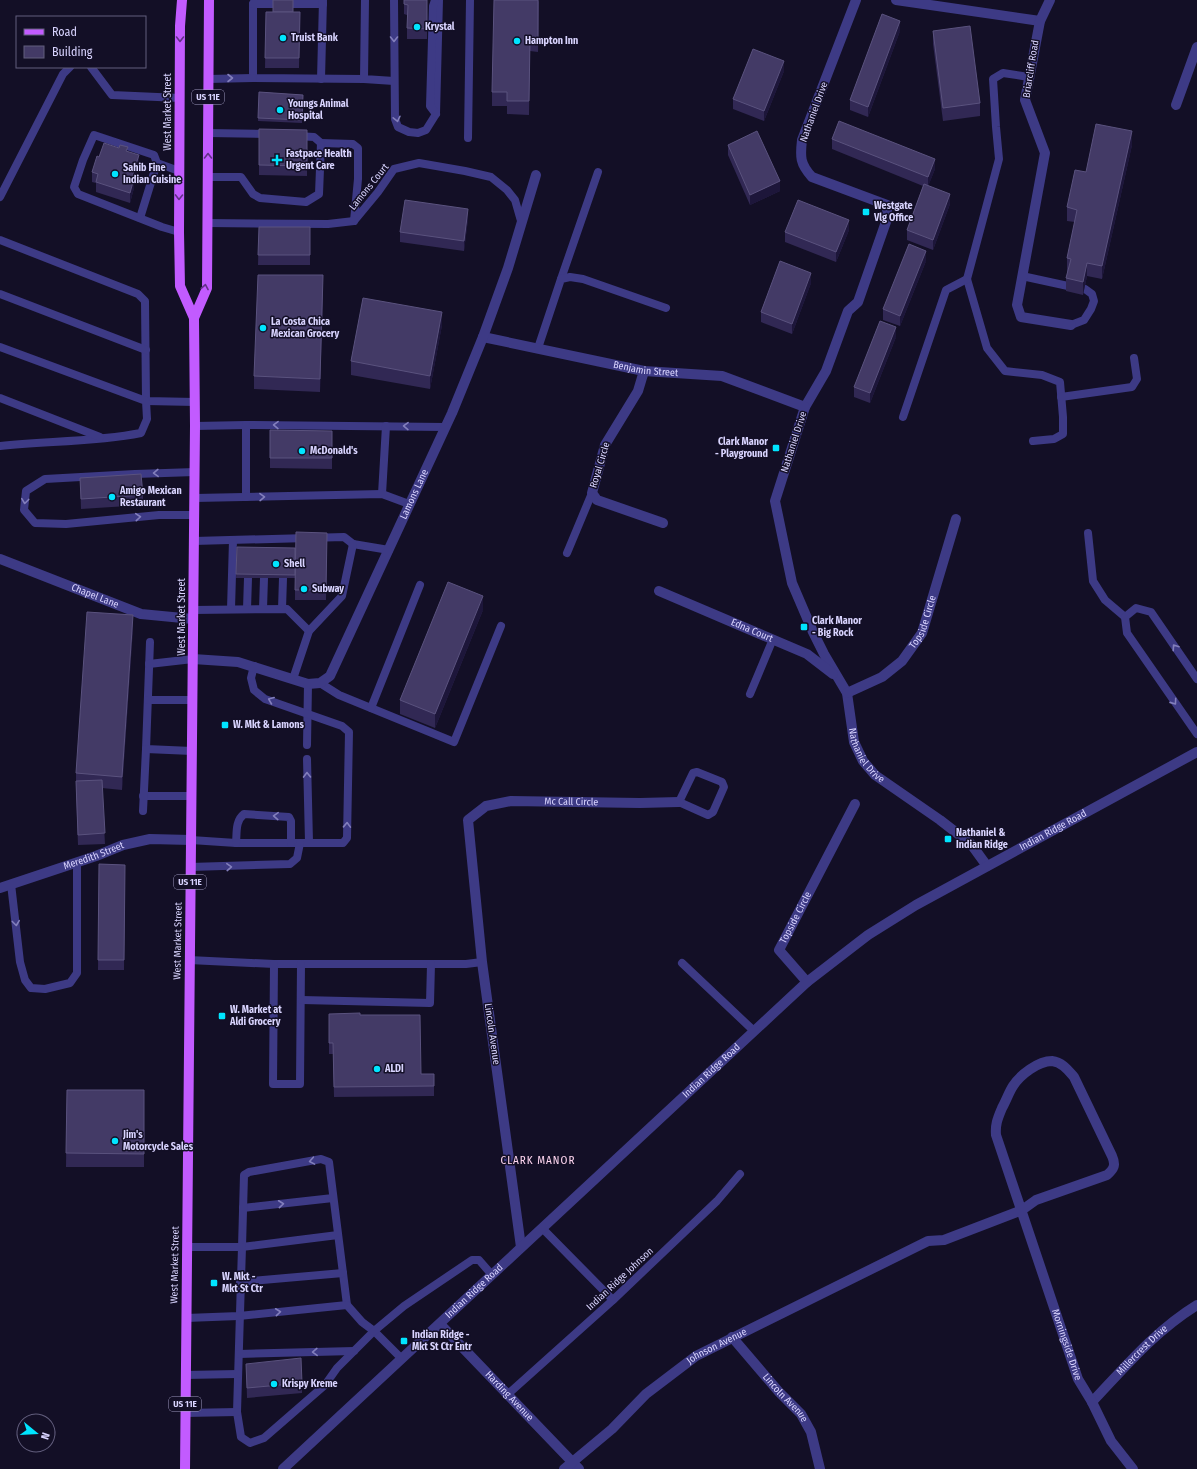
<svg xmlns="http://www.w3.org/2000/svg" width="1197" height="1469" font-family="'Fira Sans Condensed',sans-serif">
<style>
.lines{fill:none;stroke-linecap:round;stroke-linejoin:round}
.lane{stroke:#3d3a85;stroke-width:8}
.street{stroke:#3d3a85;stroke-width:10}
.primary{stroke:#c25bff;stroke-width:10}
.wall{fill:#312854}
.shaded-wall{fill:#1d163a}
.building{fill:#433a66;stroke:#5a527e}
.oneway{stroke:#623188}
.oneway2{stroke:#837fbc}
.poi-dot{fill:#00e5ff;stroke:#130f26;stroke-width:1.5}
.labels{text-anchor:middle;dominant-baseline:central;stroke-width:3;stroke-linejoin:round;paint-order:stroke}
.shield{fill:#130f26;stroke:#9e99be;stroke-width:1}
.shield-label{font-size:9px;font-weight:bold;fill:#d9d4ff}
.poi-label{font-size:10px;font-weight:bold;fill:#d9d4ff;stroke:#130f26;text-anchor:start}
.street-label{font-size:10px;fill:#d9d4ff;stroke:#130f26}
.neighbourhood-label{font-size:11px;letter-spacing:1px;fill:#ffd6f0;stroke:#130f26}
</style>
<rect width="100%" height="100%" fill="#130f26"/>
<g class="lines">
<!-- lane -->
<g class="lane">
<polyline points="255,0 253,4 253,78 364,79"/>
<polyline points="365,0 364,79 394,81"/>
<polyline points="394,0 395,119 398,127 409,132 418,133 426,130 436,114 439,0"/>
<polyline points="435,0 433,6 430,106 436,114"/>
<polyline points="253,4 273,4"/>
<polyline points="293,4 323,4"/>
<polyline points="91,67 112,95 180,98"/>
<polyline points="1029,77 1003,73 993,79 996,127 999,159 967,279 987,348 1005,371 1042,375 1060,382 1063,417 1063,434 1054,439 1033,441"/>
<polyline points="208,79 253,78"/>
<polyline points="321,79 323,0"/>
<polyline points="208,133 269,134"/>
<polyline points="468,138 470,0"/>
<polyline points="321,143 353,144 358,148 358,179 354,221"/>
<polyline points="207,177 241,177 253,194 260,198 306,202 319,194 321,143 314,137 297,136"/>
<polyline points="0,197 63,74 70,67"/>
<polyline points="140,218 157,163"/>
<polyline points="207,223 328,224 354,221 378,192 394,169 419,163 465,171 491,177 507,190 515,200 521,221"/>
<polyline points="179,232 162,227 78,194 74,187 83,160 94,135 154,155 157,163 179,171"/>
<polyline points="0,240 138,294 145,301 146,401 195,402"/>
<polyline points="1022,276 1068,286"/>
<polyline points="561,279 598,172"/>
<polyline points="0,294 146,350"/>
<polyline points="1071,325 1084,320 1091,309 1094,301 1092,294 1085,289"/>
<path d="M0,347L146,401L147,419L141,433C95,442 47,441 0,446"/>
<polyline points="538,348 561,279 570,277 583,279 666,308"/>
<polyline points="1061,397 1132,387 1137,379 1134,358"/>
<polyline points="0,398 100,437"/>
<polyline points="903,417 946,290 967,279"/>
<polyline points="195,426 246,425 445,427"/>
<polyline points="382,494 386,426"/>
<polyline points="246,497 246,425"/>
<polyline points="195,498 382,494 409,504"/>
<polyline points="195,515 159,515 66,524 35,523 24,510 26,491 45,479 135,474 195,472"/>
<polyline points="1088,533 1093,581 1105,600 1125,617"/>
<polyline points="194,541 344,537 353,544 389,550"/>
<polyline points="567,553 592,493"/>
<polyline points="231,609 233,540"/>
<polyline points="247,609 248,578"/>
<polyline points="263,609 264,578"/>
<polyline points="282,609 283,578"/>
<polyline points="193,610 287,609 309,631"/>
<polyline points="150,642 146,749 192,751"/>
<polyline points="149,664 193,659"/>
<polyline points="293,679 309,631 342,596 353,544"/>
<polyline points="1197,679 1151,612 1136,608 1125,617 1127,633 1197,734"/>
<polyline points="320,683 339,695 454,742 501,626"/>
<polyline points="750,694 773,639"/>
<polyline points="148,700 193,700"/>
<polyline points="371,708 420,585"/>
<polyline points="307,745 308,684"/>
<polyline points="307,759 309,842"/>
<polygon points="697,772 722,782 724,787 713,812 708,815 679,802 693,773"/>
<polyline points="143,796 191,796"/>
<polyline points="143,811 146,749"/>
<polyline points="191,840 236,843 343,843 347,838 349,732 342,726 265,699 254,690 251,678 254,666"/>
<path d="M236,843C237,833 235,821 244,814L289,817L291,821V843"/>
<polyline points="190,867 290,864 297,858 300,843"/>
<polyline points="11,884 20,962 25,980 31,988 45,989 70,983 77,973 77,862"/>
<polyline points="189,960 274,964 466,964 482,962"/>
<polyline points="682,963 754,1031"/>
<polyline points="274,964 273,1084 300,1084 301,964"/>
<polyline points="302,1000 430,1003 431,964"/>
<polyline points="243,1208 333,1198"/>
<polyline points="542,1228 613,1300"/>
<polyline points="338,1235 242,1247 244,1175 249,1172 321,1159 329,1162 347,1305 362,1322 374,1331 402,1359"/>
<polyline points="187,1247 242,1247 237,1412 241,1437 250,1443 264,1438 325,1385 337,1368 374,1331 404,1306 472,1260 479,1260 492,1275"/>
<polyline points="240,1282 343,1273"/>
<polyline points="186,1318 239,1316 347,1305"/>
<polyline points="239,1354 354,1351"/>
<polyline points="185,1375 238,1374"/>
<polyline points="508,1394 613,1300 717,1201 740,1174"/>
<polyline points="185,1413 237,1412"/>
</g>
<!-- street -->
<g class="street">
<path id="s1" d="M856,0L802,140C800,157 800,164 812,177L887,205V219L858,302L848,311L826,371L805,407L775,501L792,583L813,632L824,654L847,693L854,742L863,761L875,775L940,820L971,844L987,866"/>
<polyline points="896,0 1040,21"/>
<polyline points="1050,0 1040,21 1025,100 1045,153 1017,305 1021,317 1071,325"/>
<polyline points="1176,105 1197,47"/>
<path id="s2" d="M483,337L644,371L722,376L805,407"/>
<polyline points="644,371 638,391 605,445 592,493 597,500 663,523"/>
<path id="s3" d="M0,559L141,614L193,619"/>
<path id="s4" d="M659,591L807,654L833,674"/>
<path id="s5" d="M193,659L238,662L308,684L320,683L330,676L452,413L483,337L508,268L536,175"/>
<path id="s6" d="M847,693L882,677L902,661L922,633L956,519"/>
<path id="s7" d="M0,888L96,856L123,845L150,839L191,840"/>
<path id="s8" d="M807,982L779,950L855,804"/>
<path id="s9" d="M521,1247L482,962L468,820L486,806L511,801L640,803L679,802"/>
<path id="s10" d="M440,1324L579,1469"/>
<path id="s11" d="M732,1337L779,1392L801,1414L811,1432L820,1469"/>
<path id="s12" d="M1092,1402C1125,1367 1156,1330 1197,1305"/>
<path id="s13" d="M283,1469L807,982L868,935L916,905L1197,752"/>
<path id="s14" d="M564,1469L612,1429L646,1394L696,1356L928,1241L944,1240L1022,1210L1036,1200L1107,1175C1114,1169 1116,1165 1112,1156L1074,1077C1068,1070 1062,1062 1052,1061C1038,1061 1020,1075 1013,1086C1009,1092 1006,1101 1002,1108C998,1118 995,1124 996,1135L1078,1379L1092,1402L1111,1441L1133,1469"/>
</g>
<!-- primary -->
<g class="primary">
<polyline points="182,0 180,26 179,232 180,286 194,318 195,426 185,1469"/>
<polyline points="194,318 207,288 209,0"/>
</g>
</g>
<!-- wall -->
<g class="wall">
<polygon points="404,0 427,0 427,39 407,39 407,15 404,14"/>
<polygon points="539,0 538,52 530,51 529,115 507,114 507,106 492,106 492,92"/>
<polygon points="266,12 300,12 299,68 265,68"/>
<polygon points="900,31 868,117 850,110 850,100"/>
<polygon points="933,31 980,103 980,116 943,121 933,44"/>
<polygon points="784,71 764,121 733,109 733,99"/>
<polygon points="259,92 303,95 302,123 258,121"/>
<polygon points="259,129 307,130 307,176 259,175"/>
<polygon points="832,139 935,169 928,186 950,204 933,250 907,240 907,230 923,186 832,149"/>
<polygon points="728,145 780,191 750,205 728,155"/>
<polygon points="1132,145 1102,279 1087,276 1083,295 1066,291 1066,278 1068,272 1067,272 1067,258 1075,222 1067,221 1067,207 1086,172"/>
<polygon points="128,152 139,166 134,179 134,188 130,203 96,192 96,183 92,182 92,172 99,157"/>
<polygon points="468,219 464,251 400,242 400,232"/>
<polygon points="259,227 310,227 310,265 258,265"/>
<polygon points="849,230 836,262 785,242 785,232"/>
<polygon points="926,261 900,326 883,320 883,309"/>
<polygon points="811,283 792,334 761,322 761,312"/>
<polygon points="323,289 320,392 254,389 254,376"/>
<polygon points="442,325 430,389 351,375 351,361"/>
<polygon points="896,337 870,403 854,397 854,387"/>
<polygon points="270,430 332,431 332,469 270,468"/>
<polygon points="80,478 143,495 143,505 81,509"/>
<polygon points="327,533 326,600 295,600 295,578 236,578 237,547 295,548"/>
<polygon points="483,610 435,728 400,714 400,700"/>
<polygon points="133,628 122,790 102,788 105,844 78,845 76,791 76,773"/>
<polygon points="99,864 125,865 124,970 98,970"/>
<polygon points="329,1014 360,1015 421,1074 434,1074 434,1096 334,1097 333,1054 329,1054"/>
<polygon points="67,1090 144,1090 144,1167 66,1167"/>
<polygon points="246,1364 302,1383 302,1393 247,1398"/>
</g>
<!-- shaded-wall -->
<g class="shaded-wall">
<polygon points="900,21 900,31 868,117 868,107"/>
<polygon points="784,61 784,71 764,121 764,111"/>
<polygon points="1132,131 1132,145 1102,279 1102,266"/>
<polygon points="139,155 139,166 134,179 134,188 130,203 130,193 132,177"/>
<polygon points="935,159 935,169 928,187 928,177"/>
<polygon points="780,181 780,191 750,205 750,195"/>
<polygon points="950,194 950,204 933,250 933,240"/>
<polygon points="468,209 468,219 464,251 464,241"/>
<polygon points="849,220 849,230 836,262 836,252"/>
<polygon points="926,251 926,261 900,326 900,316"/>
<polygon points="1087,263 1087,276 1083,295 1083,282"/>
<polygon points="811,273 811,283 792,334 792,324"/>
<polygon points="323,275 323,289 320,392 320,379"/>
<polygon points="442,312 442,325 430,389 430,376"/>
<polygon points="896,327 896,337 870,403 870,393"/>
<polygon points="483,596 483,610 435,728 435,714"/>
<polygon points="133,615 133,628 122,790 122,777"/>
</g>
<!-- building -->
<g class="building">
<rect x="273" y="0" width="20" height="12"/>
<polygon points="404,0 427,0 427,29 407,28 408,5 404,4"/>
<polygon points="494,0 538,0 538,38 530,38 529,101 507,101 507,92 492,92"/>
<polygon points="266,12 300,12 299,58 265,58"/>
<polygon points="882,14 900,21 868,107 850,100"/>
<polygon points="970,26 980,103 943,108 933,31"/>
<polygon points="753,49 784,61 764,111 733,99"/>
<polygon points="259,92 303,95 302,120 258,118"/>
<polygon points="839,121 935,159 928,177 832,139"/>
<polygon points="1096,124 1132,131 1102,266 1087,263 1083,282 1066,278 1071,259 1067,258 1077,210 1067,207 1075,170 1086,172"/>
<polygon points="259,129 307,130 307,166 259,165"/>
<polygon points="757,131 780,181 750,195 728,145"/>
<polygon points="104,143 119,148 120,145 128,147 126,151 139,155 132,177 134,178 130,193 96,182 98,174 92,172 97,156 99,157"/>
<polygon points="924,184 950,194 933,240 907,230"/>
<polygon points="405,200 468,209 464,241 400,232"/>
<polygon points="798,200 849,220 836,252 785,232"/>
<polygon points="259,227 310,227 310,255 258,255"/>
<polygon points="909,244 926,251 900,316 883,309"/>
<polygon points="780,261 811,273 792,324 761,312"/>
<polygon points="258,275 323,275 320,379 254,376"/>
<polygon points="363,298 442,312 430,376 351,361"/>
<polygon points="880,321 896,327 870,393 854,387"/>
<polygon points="270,430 332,431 332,458 270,458"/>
<polygon points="141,474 143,495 81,499 80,478"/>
<polygon points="296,532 327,533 326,590 295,590"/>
<polygon points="237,547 295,548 295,575 236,574"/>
<polygon points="448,582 483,596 435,714 400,700"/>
<polygon points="87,612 133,615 122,777 76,773"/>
<polygon points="102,780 105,833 78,835 76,781"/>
<polygon points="99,864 125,865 124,960 98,960"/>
<polygon points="360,1013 360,1015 420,1015 421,1074 434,1074 434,1086 334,1087 333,1043 329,1043 329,1014"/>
<polygon points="67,1090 144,1090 144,1154 66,1153"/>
<polygon points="301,1358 302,1383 247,1388 246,1364"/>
</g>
<!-- one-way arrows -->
<defs><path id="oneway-chevron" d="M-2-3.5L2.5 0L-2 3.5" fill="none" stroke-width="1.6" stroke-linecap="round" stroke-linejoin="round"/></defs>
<g class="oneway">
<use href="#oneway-chevron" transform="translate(180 39) rotate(90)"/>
<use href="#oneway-chevron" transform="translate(208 156) rotate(-90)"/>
<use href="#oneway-chevron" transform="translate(179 197) rotate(91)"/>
<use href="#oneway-chevron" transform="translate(205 287) rotate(-80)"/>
</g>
<g class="oneway2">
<use href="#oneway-chevron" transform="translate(394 39) rotate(90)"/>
<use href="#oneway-chevron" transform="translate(230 78)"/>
<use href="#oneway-chevron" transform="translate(397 119) rotate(77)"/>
<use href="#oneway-chevron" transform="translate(276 425) rotate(-179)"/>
<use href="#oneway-chevron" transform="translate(406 426) rotate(-179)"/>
<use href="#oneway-chevron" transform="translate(156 473) rotate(178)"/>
<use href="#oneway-chevron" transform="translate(262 497) rotate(-1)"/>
<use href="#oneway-chevron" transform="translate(25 501) rotate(97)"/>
<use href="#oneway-chevron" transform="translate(138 517) rotate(-5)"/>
<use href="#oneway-chevron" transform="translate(1175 647) rotate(-124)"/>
<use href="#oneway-chevron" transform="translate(271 700) rotate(-158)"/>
<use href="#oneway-chevron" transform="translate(1174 702) rotate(55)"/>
<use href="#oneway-chevron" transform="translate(307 775) rotate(-91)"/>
<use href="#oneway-chevron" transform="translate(276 816) rotate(-177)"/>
<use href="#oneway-chevron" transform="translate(347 825) rotate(-88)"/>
<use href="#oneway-chevron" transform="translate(229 867) rotate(-3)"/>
<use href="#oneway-chevron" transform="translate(16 923) rotate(83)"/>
<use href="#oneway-chevron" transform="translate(312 1161) rotate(170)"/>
<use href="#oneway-chevron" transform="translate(281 1204) rotate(-6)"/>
<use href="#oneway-chevron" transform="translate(278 1312) rotate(-6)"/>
<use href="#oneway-chevron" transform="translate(315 1352) rotate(178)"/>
</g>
<!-- markers -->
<g class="poi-dot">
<circle cx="417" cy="27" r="4"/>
<circle cx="283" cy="38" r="4"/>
<circle cx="517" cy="41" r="4"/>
<circle cx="280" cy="110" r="4"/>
<path d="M275 154h4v4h4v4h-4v4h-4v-4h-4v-4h4z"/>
<circle cx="115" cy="174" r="4"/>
<rect x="862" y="208" width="8" height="8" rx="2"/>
<circle cx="263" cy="328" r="4"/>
<rect x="772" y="444" width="8" height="8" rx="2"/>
<circle cx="302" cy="451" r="4"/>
<circle cx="112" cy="497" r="4"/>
<circle cx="276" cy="564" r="4"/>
<circle cx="304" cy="589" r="4"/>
<rect x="800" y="623" width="8" height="8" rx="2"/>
<rect x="221" y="721" width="8" height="8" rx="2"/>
<rect x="944" y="835" width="8" height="8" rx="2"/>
<rect x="218" y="1012" width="8" height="8" rx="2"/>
<circle cx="377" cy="1069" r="4"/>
<circle cx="115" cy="1141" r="4"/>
<rect x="210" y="1279" width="8" height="8" rx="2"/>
<rect x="400" y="1337" width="8" height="8" rx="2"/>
<circle cx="274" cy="1384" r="4"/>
</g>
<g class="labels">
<!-- shield labels -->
<g class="shield">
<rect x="192" y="90" width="32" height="14" rx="3"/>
<rect x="174" y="875" width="32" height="14" rx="3"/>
<rect x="169" y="1397" width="32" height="14" rx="3"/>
</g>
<g class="shield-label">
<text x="208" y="97">US 11E</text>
<text x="190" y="882">US 11E</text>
<text x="185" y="1404">US 11E</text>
</g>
<!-- poi labels -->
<g class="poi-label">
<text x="425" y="27">Krystal</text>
<text x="291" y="38">Truist Bank</text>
<text x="525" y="41">Hampton Inn</text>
<text x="288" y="104">Youngs Animal<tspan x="288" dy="12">Hospital</tspan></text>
<text x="286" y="154">Fastpace Health<tspan x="286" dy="12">Urgent Care</tspan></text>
<text x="123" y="168">Sahib Fine<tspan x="123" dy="12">Indian Cuisine</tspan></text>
<text x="874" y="206">Westgate<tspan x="874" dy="12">Vlg Office</tspan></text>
<text x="271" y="322">La Costa Chica<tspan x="271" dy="12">Mexican Grocery</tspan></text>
<text x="768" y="442" text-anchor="end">Clark Manor<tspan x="768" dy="12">- Playground</tspan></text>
<text x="310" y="451">McDonald's</text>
<text x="120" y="491">Amigo Mexican<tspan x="120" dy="12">Restaurant</tspan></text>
<text x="284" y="564">Shell</text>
<text x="312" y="589">Subway</text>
<text x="812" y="621">Clark Manor<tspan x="812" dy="12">- Big Rock</tspan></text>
<text x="233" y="725">W. Mkt &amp; Lamons</text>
<text x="956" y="833">Nathaniel &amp;<tspan x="956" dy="12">Indian Ridge</tspan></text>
<text x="230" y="1010">W. Market at<tspan x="230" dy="12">Aldi Grocery</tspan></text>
<text x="385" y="1069">ALDI</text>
<text x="123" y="1135">Jim's<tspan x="123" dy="12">Motorcycle Sales</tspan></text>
<text x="222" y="1277">W. Mkt -<tspan x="222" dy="12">Mkt St Ctr</tspan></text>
<text x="412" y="1335">Indian Ridge -<tspan x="412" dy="12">Mkt St Ctr Entr</tspan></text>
<text x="282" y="1384">Krispy Kreme</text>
</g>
<!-- street labels -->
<g class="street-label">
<text transform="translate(1031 69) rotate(-81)">Briarcliff Road</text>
<text transform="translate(168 112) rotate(-90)">West Market Street</text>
<text transform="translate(814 112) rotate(-70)">Nathaniel Drive</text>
<text transform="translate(369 187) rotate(-51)">Lamons Court</text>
<text stroke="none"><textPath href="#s2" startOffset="166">Benjamin Street</textPath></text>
<text transform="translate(794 442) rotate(-72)">Nathaniel Drive</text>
<text transform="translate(600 465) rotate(-73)">Royal Circle</text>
<text stroke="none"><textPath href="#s5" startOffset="343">Lamons Lane</textPath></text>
<text stroke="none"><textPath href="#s3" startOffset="102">Chapel Lane</textPath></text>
<text transform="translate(182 617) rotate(-90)">West Market Street</text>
<text stroke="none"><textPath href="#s6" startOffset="109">Topside Circle</textPath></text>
<text stroke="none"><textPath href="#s4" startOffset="101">Edna Court</textPath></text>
<text stroke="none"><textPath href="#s1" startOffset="864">Nathaniel Drive</textPath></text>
<text stroke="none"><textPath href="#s9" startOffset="539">Mc Call Circle</textPath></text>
<text stroke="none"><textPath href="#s13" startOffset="1005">Indian Ridge Road</textPath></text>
<text stroke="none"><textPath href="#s7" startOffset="99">Meredith Street</textPath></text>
<text stroke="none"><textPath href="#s8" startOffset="79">Topside Circle</textPath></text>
<text transform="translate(178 941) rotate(-89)">West Market Street</text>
<text transform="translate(492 1034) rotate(82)">Lincoln Avenue</text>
<text stroke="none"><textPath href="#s13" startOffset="585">Indian Ridge Road</textPath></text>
<text transform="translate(175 1265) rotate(-89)">West Market Street</text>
<text transform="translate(620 1279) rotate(-43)">Indian Ridge Johnson</text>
<text stroke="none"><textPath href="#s13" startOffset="261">Indian Ridge Road</textPath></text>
<text stroke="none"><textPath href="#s14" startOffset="1084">Morningside Drive</textPath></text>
<text stroke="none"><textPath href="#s14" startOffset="197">Johnson Avenue</textPath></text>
<text stroke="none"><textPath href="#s12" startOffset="72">Millercrest Drive</textPath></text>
<text stroke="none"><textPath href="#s10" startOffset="100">Harding Avenue</textPath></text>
<text stroke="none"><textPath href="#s11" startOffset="81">Lincoln Avenue</textPath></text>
</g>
<!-- neighbourhood labels -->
<g class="neighbourhood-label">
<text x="538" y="1160">CLARK MANOR</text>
</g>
</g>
<!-- legend -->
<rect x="16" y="16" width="130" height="52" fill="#130f26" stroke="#625e7d"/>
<rect x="24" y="29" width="20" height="6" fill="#c25bff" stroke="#625e7d"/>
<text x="52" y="36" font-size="12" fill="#d9d4ff">Road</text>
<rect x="24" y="46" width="20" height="12" fill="#433a66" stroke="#625e7d"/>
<text x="52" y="56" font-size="12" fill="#d9d4ff">Building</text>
<!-- north arrow -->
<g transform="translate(36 1433) rotate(108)"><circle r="19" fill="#130f26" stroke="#625e7d"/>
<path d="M0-3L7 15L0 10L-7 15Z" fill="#00e5ff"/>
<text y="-6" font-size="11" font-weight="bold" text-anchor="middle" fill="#d9d4ff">N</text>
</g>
</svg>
